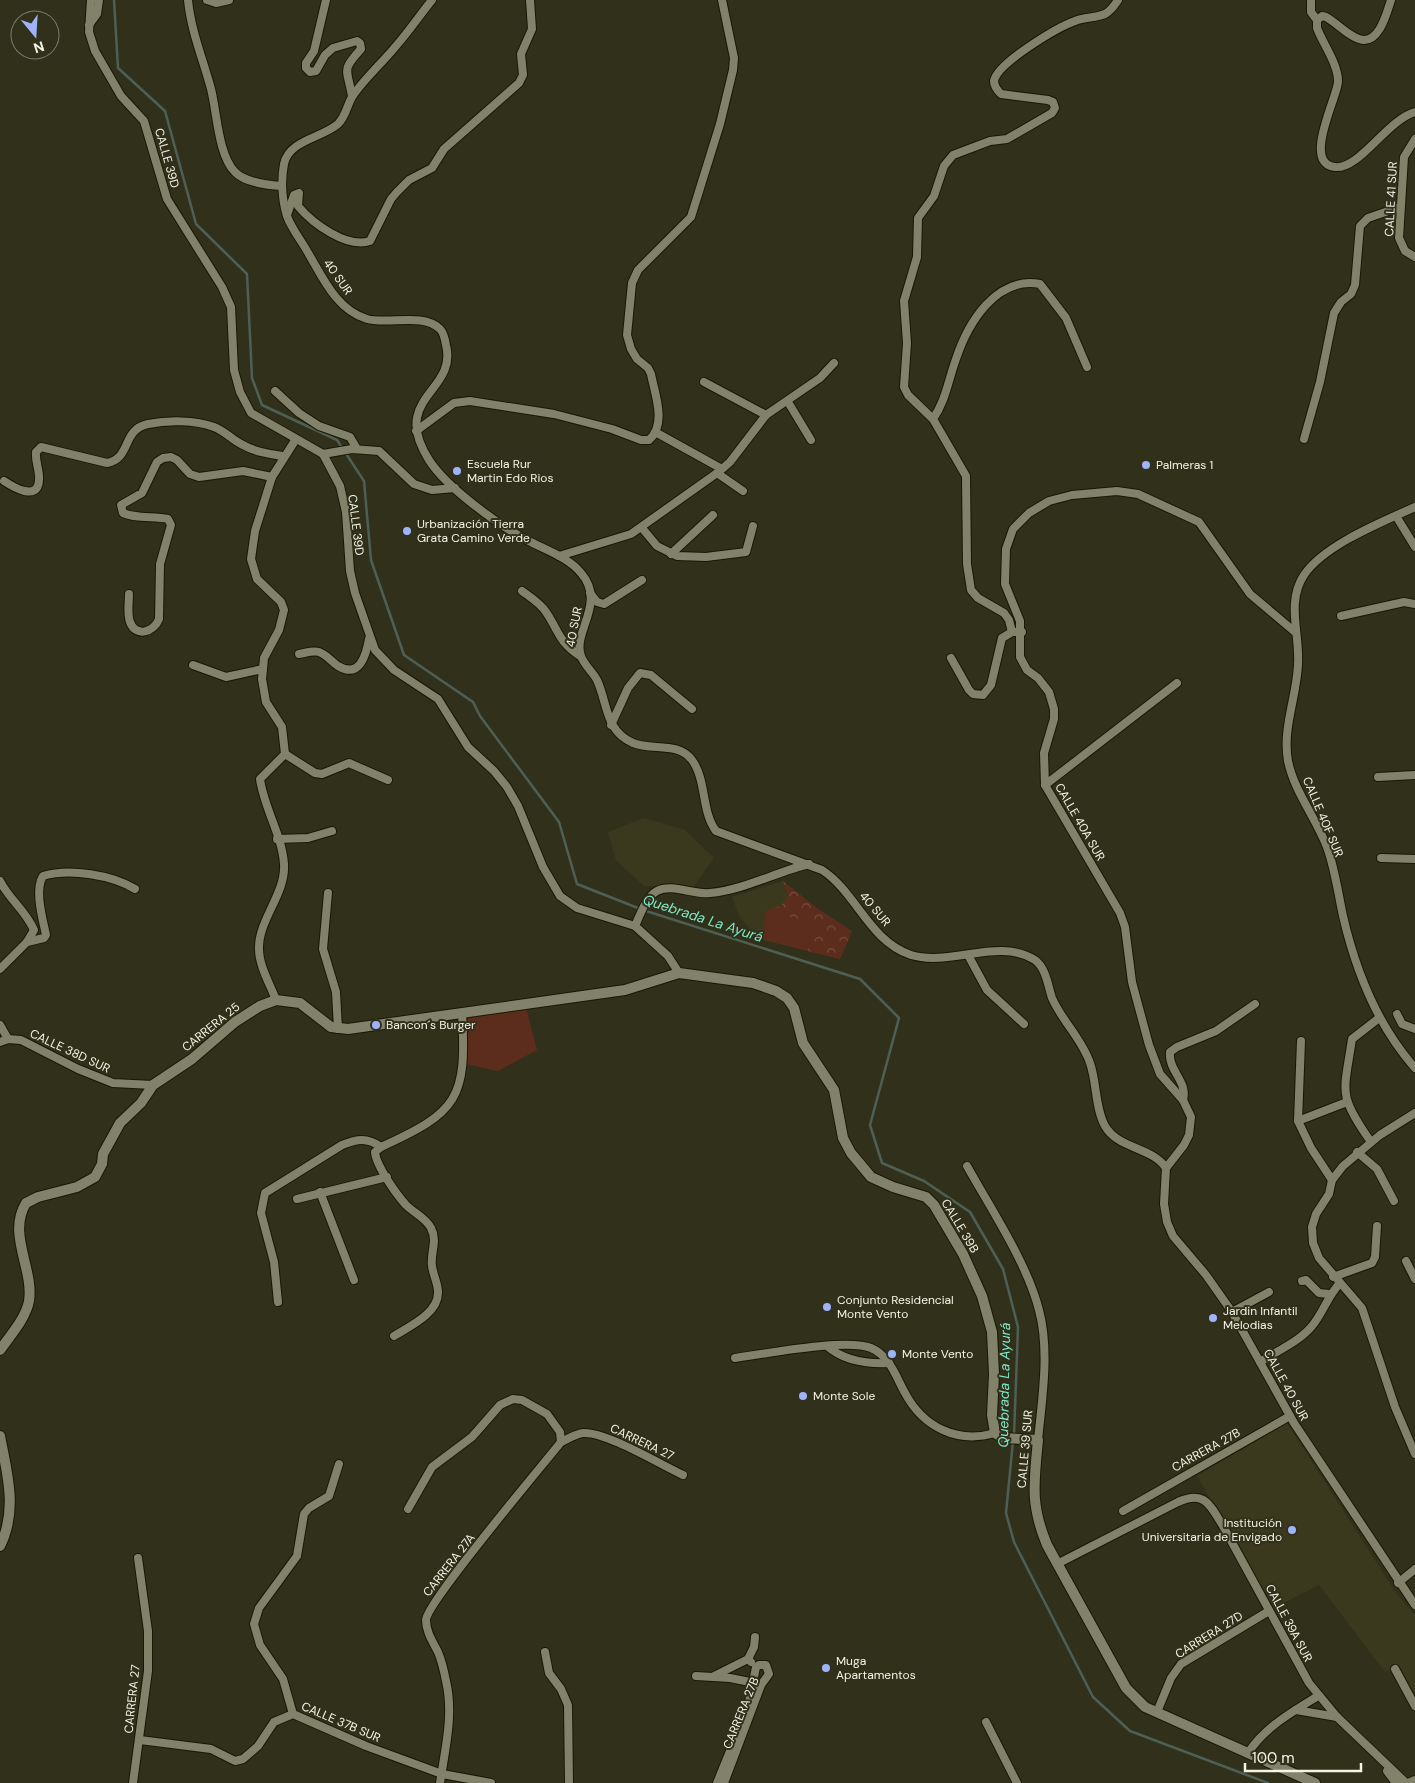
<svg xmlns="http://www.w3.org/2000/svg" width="1415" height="1783" font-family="'DM Sans',sans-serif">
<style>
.built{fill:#3b391d}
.forest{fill:url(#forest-crowns)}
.green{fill:#5c2d1d}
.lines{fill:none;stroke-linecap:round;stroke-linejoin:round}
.stream{stroke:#4e5f56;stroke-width:2.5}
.minor-casing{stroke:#191805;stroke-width:10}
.tertiary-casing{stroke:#191805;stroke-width:12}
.minor{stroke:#828169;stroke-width:8}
.tertiary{stroke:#828169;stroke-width:10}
.poi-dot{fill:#9fb3fd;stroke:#31301b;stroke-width:2}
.labels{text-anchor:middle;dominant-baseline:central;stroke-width:4;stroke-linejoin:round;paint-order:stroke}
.street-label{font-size:12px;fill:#f3f3e6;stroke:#31301b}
.poi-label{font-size:12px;fill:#f3f3e6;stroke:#31301b;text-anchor:start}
.water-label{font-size:14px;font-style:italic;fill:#7eeaca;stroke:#31301b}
</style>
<defs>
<pattern id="forest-crowns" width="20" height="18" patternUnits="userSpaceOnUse" patternTransform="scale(1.25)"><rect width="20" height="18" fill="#5c2d1d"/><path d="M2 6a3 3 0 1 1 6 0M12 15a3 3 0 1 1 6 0" fill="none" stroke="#744c3e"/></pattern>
</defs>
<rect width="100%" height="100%" fill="#31301b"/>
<!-- built -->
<g class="built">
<polygon points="644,818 685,830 714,858 694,886 644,886 616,860 608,832"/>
<polygon points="783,881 818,909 852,931 840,959 760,939 740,918 732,897"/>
<polygon points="1287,1423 1394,1590 1415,1616 1415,1694 1398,1664 1385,1672 1319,1585 1274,1608 1197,1476"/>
</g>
<!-- forest -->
<polygon class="forest" points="783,881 818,909 852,931 840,959 807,951 814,925 767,910 782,905 788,895"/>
<!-- green -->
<g class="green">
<polygon points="767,910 814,925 807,951 760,939"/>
<polygon points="526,1007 537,1050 498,1071 466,1064 466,1016"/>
</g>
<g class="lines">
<!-- stream -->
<g class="stream">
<polyline points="114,0 118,68 165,111 196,224 247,274 252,378 262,405 337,440 364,481 371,560 404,655 473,702 480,716 559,822 577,884 643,910 860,979 899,1018 870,1125 882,1163 924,1181 970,1212 1003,1269 1018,1327 1014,1436"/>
<polyline points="1013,1441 1006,1513 1014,1542 1093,1697 1130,1731 1268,1783"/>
</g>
<defs>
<g id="minor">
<polyline points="91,0 89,32 95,51 121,96 144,121 167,199 222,287 231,307 234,370 240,392 251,413 323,454 340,486 346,512 350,571 355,593 375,650 394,670 438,699 468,747 494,771 507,787 518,806 543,867 560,896 577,908 635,926 668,956 679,973"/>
<path d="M188,0C191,31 203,59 211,89C217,112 218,155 235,172C245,183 269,185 282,186"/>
<polyline points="207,0 216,3 229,0"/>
<path d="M326,0L314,51L306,63V68L310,72L316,71L325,55L333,48L357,41L360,43L361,49C341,71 347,68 352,96"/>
<path d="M432,0C420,15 409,31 396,46C383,62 366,77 354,94C347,103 347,115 338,124C322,138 289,140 284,164C281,180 282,200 287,216C291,228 301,240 307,251C322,276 336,310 367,319C388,325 423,312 440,329C444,333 445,339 446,345C458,392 389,397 429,460C446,487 498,525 527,540C545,550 568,557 581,573C607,603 572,632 581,656C584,665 593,672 597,680C608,704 605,731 633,743C652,751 678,741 692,760C707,781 701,811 716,831L822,870C856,892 869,941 911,955C950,967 999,937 1035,960C1046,968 1048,986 1052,998C1062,1021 1082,1039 1090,1063C1097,1083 1095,1108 1105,1126C1118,1149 1152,1147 1166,1168"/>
<polyline points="1311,0 1311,12 1317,20"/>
<path d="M1391,0C1387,12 1379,46 1359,39C1347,35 1337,23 1326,17L1322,16L1317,20V28C1323,44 1338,64 1338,81C1339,94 1301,164 1335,167C1359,170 1387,120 1415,112"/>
<polyline points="89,25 97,14 99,0"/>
<polyline points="1415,139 1404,157 1399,238 1405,251 1415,257"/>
<path d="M287,215L294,195L299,193L298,206C312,223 347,249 370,241L391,199L397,192L409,180L432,168L444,149L519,83L523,75L521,54L532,29L530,0"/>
<path d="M1087,367L1066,318L1040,284C996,276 968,323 956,359C948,381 946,400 933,419L908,395L904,387L907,343L904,301L917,257L918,218L934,196L944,166L953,155L990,141L1007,139L1052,113L1055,108L1053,102L1048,100L1001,94C997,90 994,86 994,81C997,63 1058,27 1075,21C1084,17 1096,18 1105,14C1112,10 1114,6 1118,0"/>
<polyline points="704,382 766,415"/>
<polyline points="275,391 299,413 319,426 350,437 357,449"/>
<polyline points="788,402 811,440"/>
<polyline points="933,419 966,476 967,564 971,590 978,598 1004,613 1009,620 1012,632 1022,632"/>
<path d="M416,431L454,403L470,401L554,414L612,429L641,440H649C667,424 655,395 651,374L648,368L637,359L631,349L627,335L632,283L638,270L691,217L720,124L733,70L734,58L722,0"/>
<polyline points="657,433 722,469 730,462 766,415 820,378 834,363"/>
<polyline points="1304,439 1320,382 1334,313 1341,302 1351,294 1355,285 1360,226 1368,218 1400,207"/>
<polyline points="323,454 352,449 379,451 414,484 432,490 455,488"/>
<polyline points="720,471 717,473 743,491"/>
<path d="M4,481C13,487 38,502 39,480C40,471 35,462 36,452L41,447L107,463C132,458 121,430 148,424C168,420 195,420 214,427C225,431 232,440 243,445C255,452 270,454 283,456"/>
<path d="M1415,507C1382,522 1324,545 1304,575C1286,602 1300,634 1298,664C1297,696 1282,728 1288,761C1294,791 1316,818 1327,847C1335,869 1338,893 1343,916C1356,972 1377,1025 1415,1068"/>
<polyline points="1396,516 1415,547"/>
<polyline points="642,528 657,546 677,556 706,557 746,552 753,526"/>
<polyline points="671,554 713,515"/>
<polyline points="559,556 631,534 717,473"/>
<path d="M522,591C530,597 540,603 546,612C560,633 558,641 580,656"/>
<polyline points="590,593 597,602 604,604 642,580"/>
<path d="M129,594C129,602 127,614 130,622C136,638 154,632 159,619L160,564L171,525L168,519C154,516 136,519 123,513L121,505L142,493L157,462L163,458L171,457L177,460L190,474L199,477L243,471L272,477"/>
<polyline points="1341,616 1404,602 1415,604"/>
<polyline points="1295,632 1250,594 1199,522 1138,494 1117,491 1072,495 1049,501 1029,513 1013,529 1006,549 1005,584 1020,621 1020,657 1027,670 1038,678 1049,692 1054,709 1054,719 1044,753 1045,785 1120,913 1125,927 1132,982 1149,1045 1160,1074 1183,1100 1191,1117 1189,1135 1184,1145 1166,1168 1164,1204 1167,1222 1173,1236 1206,1275 1232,1312 1294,1423 1415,1605"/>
<path d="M299,654C306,653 312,650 319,652C327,655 332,662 338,666C360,679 366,655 369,639"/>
<polyline points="951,658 969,690 973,694 983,695 991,685 1002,638 1012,632"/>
<polyline points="193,665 226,677 263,669"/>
<polyline points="611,725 628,688 640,673 651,675 692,709"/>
<polyline points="285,754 315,773 322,774 349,763 388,780"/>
<polyline points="1378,777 1415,775"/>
<polyline points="1045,785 1177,683"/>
<polyline points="277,839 308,838 332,831"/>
<polyline points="1381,858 1415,859"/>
<path d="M0,881C9,899 26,911 34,930L27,942L0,969"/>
<polyline points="328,893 323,949 336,992 338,1029"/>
<path d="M635,926C640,915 646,897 657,891C672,883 693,895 710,893C744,890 776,872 809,864"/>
<path d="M27,942L44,938L46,935C43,920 34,890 43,876C70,868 112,875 135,889"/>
<polyline points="968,955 987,990 1024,1024"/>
<path d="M276,1000C270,984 259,966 259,949C258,920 286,894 284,864C282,835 264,808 260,779L285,754L282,727L266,702L262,679L264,658L279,630L284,610L281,602L257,579L251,559L255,531L272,477L296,439"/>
<polyline points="1397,1014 1402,1024 1415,1029"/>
<polyline points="0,1025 8,1039"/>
<polyline points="1301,1041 1298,1121 1311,1148 1332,1180"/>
<polyline points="0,1042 8,1039 21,1040 78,1069 113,1083 153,1085"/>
<path d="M1183,1100C1188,1081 1168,1071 1170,1052L1177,1047L1216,1031L1255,1004"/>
<polyline points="1415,1113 1380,1135 1343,1166 1332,1180 1329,1194 1316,1214 1312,1227 1313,1243 1319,1258 1362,1308 1395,1407 1415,1454"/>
<polyline points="1298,1121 1347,1102"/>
<path d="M1371,1142C1337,1094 1344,1093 1352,1039L1379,1018"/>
<polyline points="1357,1152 1377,1169 1394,1201"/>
<path d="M967,1166C991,1209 1027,1263 1039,1310C1050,1351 1042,1399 1038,1440"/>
<polyline points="320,1192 354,1280"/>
<polyline points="297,1199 387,1177"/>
<polyline points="1406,1261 1415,1279"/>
<polyline points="1333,1277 1372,1263 1375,1257 1377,1226"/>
<polyline points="1302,1281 1306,1280 1319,1293 1329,1294"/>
<path d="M278,1302L274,1262L261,1213L265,1193L342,1145C357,1139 367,1137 381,1147"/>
<polyline points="1232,1312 1269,1292"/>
<path d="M394,1336C410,1326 439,1313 438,1292C438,1283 433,1275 432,1266C430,1253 438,1241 431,1228C426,1218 414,1213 406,1205C397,1195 376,1166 375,1152L381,1147C458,1112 467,1099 462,1013"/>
<path d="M827,1346C844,1361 867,1364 889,1363"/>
<path d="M735,1358C764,1354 847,1338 871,1348C890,1356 896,1377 905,1393C923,1427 957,1444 995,1433"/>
<path d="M1260,1362C1277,1351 1300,1341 1312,1326C1323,1313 1327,1297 1340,1283"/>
<polyline points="408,1509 432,1467 472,1437 500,1405 513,1399 522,1400 547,1414 560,1432 561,1442"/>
<polyline points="1123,1511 1290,1416"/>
<path d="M1057,1564L1178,1502C1205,1490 1210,1505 1223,1526L1309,1683L1337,1717L1405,1782"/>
<polyline points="1398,1583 1415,1569"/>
<polyline points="545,1652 549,1673 561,1689 568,1705 569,1783"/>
<polyline points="751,1662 748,1659 754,1647 755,1637"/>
<polyline points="1395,1669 1415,1706"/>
<polyline points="696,1676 730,1678 755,1683"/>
<polyline points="714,1676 748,1659"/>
<polyline points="1296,1710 1337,1717"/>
<polyline points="1157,1712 1171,1678 1181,1664 1269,1611"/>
<polyline points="293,1714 283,1679 260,1645 254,1624 259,1608 297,1556 304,1514 309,1508 329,1496 339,1464"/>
<polyline points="986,1722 1017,1783"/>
<polyline points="140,1740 211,1749 235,1761 243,1759 258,1746 274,1722 293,1714 366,1746 442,1774 491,1783"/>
<path d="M1248,1753C1265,1727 1292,1712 1318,1696"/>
<polyline points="1387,1771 1396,1783"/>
<polyline points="133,1783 148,1671 148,1631 138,1558"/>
<path d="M440,1783C445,1749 454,1715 446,1681C444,1671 442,1661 438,1652C433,1642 426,1632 426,1620C427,1602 542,1466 561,1442C568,1439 575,1434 583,1433C605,1431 661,1465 683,1475"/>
<polyline points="717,1783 748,1707 756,1667 759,1665 766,1665 769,1674 761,1685 724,1783"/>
<polyline points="1408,1783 1415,1780"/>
</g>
<g id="tertiary">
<path d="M0,1350C10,1336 26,1318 29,1301C34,1269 7,1234 26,1203L38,1197L77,1187L95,1177L102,1164L103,1154L120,1123L141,1103L153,1085L192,1059L235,1022L260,1006L276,1000L300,1003L331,1027L348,1029L625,990L679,973L753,983L776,991L787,998L794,1008L803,1043L834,1090L843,1138L851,1153L871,1177L893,1187L926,1197L934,1205L963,1254L982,1296L992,1332L994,1374L992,1415L995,1433L1003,1438L1038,1440C1034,1483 1030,1504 1047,1545L1126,1688L1145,1707L1315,1783"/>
<path d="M0,1436C7,1473 18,1510 0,1546"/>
</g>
</defs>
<!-- minor casing -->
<use href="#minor" class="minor-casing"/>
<!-- tertiary casing -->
<use href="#tertiary" class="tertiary-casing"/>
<!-- minor -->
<use href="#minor" class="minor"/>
<!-- tertiary -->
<use href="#tertiary" class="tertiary"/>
</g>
<!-- markers -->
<g class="poi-dot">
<circle cx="1146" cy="465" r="5"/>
<circle cx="457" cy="471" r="5"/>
<circle cx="407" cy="531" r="5"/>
<circle cx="376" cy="1025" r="5"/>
<circle cx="827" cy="1307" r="5"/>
<circle cx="1213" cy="1318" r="5"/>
<circle cx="892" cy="1354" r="5"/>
<circle cx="803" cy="1396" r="5"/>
<circle cx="1292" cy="1530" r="5"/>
<circle cx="826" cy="1668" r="5"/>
</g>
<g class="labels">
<!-- street labels -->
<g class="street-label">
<text transform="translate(167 158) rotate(74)">CALLE 39D</text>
<text transform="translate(1391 199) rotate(-87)">CALLE 41 SUR</text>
<text transform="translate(338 277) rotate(55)">40 SUR</text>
<text transform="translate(356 525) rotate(83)">CALLE 39D</text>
<text transform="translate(574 627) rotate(-79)">40 SUR</text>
<text transform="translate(1323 817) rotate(67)">CALLE 40F SUR</text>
<text transform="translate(1080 822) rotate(60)">CALLE 40A SUR</text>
<text transform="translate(875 909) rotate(50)">40 SUR</text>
<text transform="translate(211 1027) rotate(-39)">CARRERA 25</text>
<text transform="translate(70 1051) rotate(25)">CALLE 38D SUR</text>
<text transform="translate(960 1226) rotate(59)">CALLE 39B</text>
<text transform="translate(1286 1385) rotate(61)">CALLE 40 SUR</text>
<text transform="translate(642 1442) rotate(25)">CARRERA 27</text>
<text transform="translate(1025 1449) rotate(-85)">CALLE 39 SUR</text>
<text transform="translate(1206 1450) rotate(-29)">CARRERA 27B</text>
<text transform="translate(449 1565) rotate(-52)">CARRERA 27A</text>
<text transform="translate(1289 1623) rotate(62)">CALLE 39A SUR</text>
<text transform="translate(1209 1635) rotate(-32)">CARRERA 27D</text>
<text transform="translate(132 1699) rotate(-84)">CARRERA 27</text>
<text transform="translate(741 1713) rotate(-68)">CARRERA 27B</text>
<text transform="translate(341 1722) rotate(23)">CALLE 37B SUR</text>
</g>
<!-- poi labels -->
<g class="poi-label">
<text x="467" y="464">Escuela Rur<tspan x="467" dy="14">Martin Edo Rios</tspan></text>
<text x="1156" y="465">Palmeras 1</text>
<text x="417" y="524">Urbanización Tierra<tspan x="417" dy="14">Grata Camino Verde</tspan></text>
<text x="386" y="1025">Bancon´s Burger</text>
<text x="837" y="1300">Conjunto Residencial<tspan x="837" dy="14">Monte Vento</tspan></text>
<text x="1223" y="1311">Jardin Infantil<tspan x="1223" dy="14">Melodias</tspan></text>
<text x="902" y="1354">Monte Vento</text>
<text x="813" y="1396">Monte Sole</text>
<text x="1282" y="1523" text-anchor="end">Institución<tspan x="1282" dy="14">Universitaria de Envigado</tspan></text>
<text x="836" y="1661">Muga<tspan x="836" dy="14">Apartamentos</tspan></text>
</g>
<!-- water labels -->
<g class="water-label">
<text transform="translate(703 918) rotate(18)">Quebrada La Ayurá</text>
<text transform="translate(1004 1385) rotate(-89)">Quebrada La Ayurá</text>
</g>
</g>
<!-- north arrow -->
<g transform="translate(35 35) rotate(162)"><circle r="24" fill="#31301b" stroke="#7f7e6c"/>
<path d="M0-4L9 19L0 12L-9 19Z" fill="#9fb3fd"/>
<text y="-8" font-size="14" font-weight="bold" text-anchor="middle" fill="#f3f3e6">N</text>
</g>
<!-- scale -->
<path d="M1245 1763v8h116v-8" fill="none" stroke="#f3f3e6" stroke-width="2.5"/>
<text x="1252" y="1763" font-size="15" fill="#f3f3e6" stroke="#31301b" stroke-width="4" paint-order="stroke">100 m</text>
</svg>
